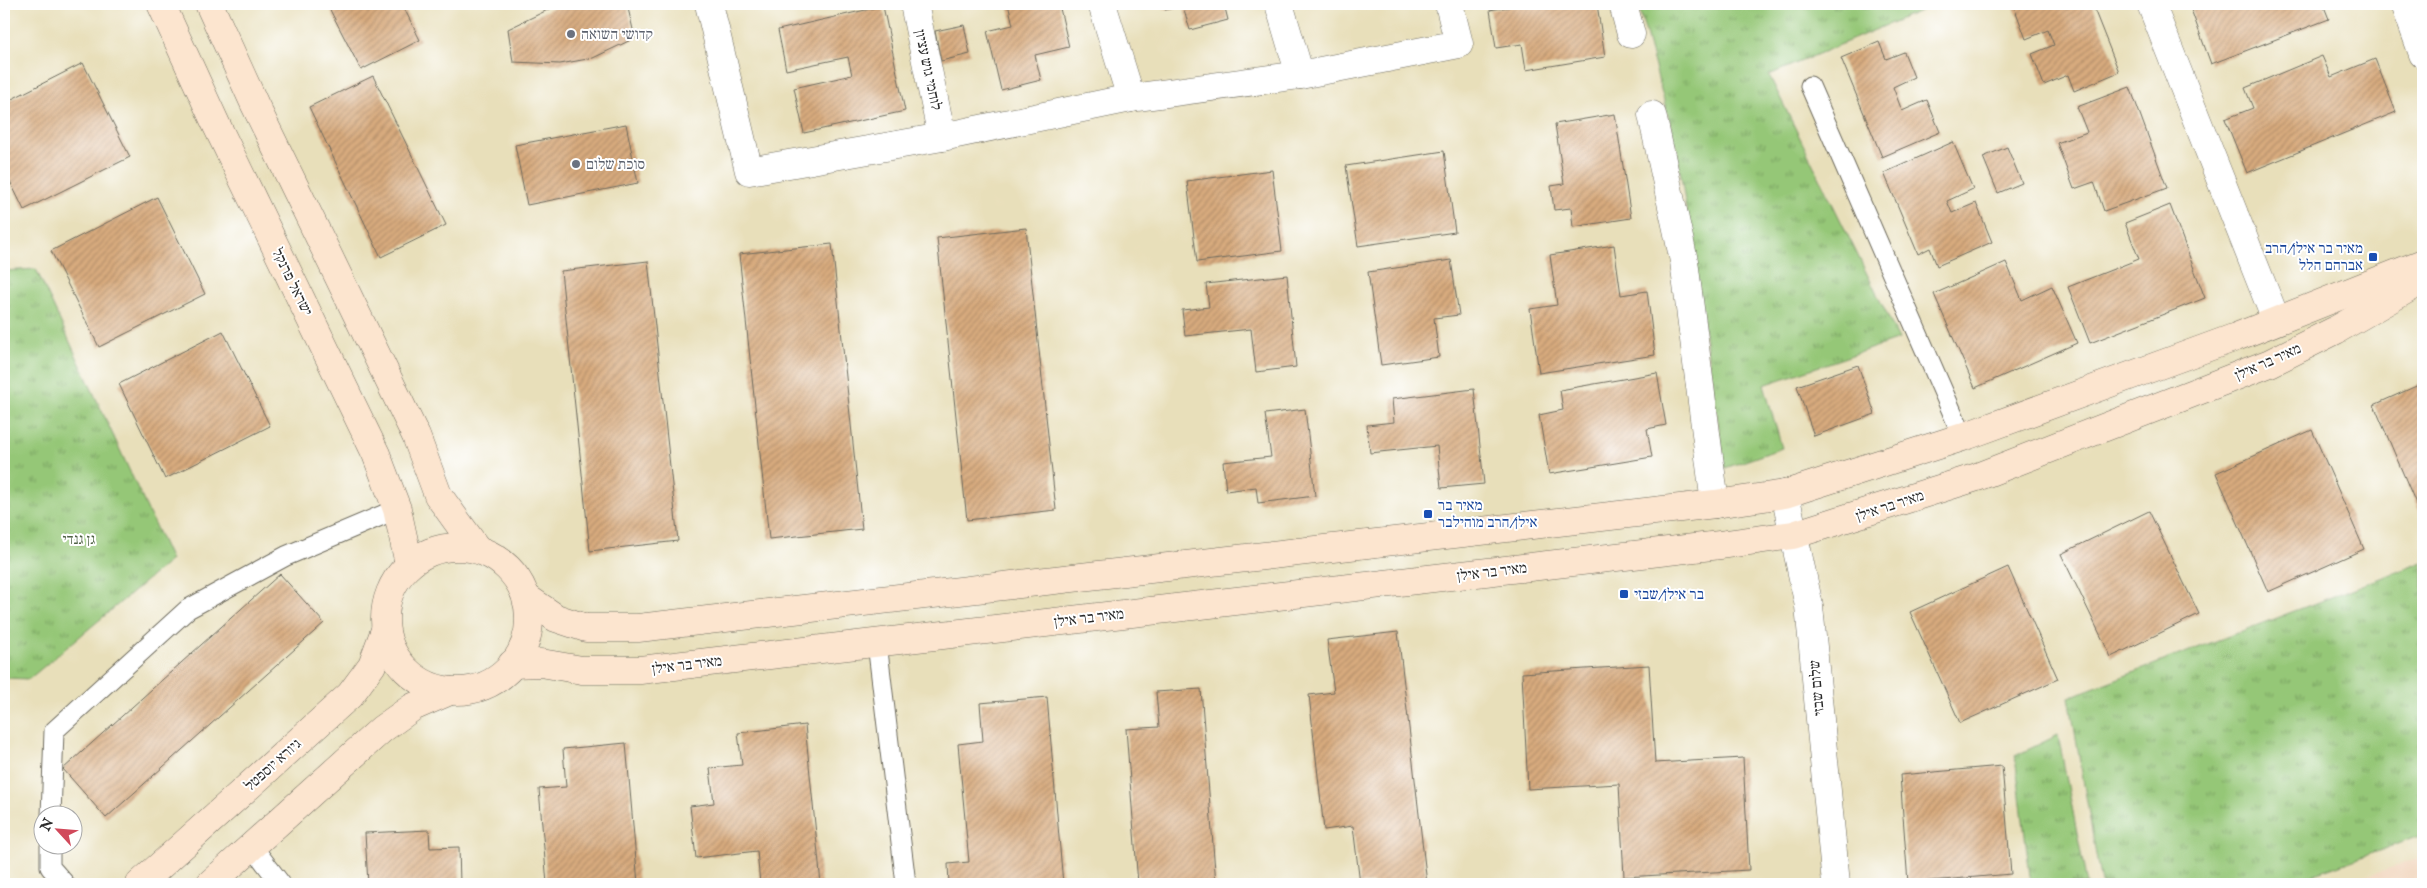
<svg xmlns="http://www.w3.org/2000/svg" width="2427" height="888" font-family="'IM FELL English','Frank Ruhl Libre',serif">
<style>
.built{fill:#f1d5bd}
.park{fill:url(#park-tufts);stroke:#607951}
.building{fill:url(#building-hatch)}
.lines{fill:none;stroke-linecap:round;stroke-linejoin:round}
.lane-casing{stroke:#6d6a5d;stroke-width:21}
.street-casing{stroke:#6d6a5d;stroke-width:29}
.secondary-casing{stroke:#6d6a5d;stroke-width:29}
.lane{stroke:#fff;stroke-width:19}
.street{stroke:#fff;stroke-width:28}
.secondary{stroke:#fce5cf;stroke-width:28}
.worship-dot{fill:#6b7280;stroke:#fff;stroke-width:2}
.transit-dot{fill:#1a4fb4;stroke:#fff;stroke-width:2}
.labels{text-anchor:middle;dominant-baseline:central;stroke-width:4;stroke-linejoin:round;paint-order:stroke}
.worship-label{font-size:15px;fill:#5b616d;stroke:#fff;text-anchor:start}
.street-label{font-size:15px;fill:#2b2b2b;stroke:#fff}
.transit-label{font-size:15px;fill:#164399;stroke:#fff;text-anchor:start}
.park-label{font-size:15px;fill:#506246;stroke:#fff}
</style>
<defs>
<pattern id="park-tufts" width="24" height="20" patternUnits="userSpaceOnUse" patternTransform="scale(1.25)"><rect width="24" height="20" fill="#95c777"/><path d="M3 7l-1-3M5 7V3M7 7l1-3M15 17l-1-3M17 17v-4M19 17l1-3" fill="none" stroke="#7aa262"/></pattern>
<pattern id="building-hatch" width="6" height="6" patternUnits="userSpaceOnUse" patternTransform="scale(1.25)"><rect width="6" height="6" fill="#d8ab7e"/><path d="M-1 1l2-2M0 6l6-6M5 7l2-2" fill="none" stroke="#af8b67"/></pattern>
</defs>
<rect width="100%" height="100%" fill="#fff"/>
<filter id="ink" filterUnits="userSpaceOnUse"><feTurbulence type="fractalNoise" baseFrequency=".02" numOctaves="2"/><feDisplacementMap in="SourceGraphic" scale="10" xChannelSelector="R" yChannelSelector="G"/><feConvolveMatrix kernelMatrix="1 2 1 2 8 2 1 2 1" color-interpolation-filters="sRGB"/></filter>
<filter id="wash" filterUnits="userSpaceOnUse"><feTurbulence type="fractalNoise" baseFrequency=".0096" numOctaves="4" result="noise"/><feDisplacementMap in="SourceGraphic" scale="20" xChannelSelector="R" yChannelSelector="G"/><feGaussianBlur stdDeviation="1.12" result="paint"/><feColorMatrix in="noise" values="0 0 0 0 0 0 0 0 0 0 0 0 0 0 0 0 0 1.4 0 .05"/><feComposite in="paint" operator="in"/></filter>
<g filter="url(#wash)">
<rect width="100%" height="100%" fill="#e8dfba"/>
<!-- built -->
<polygon class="built" points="2423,857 2423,884 2342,884"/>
<!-- park -->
<g class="park">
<polygon points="1638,4 1936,4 1769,75 1899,339 1764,385 1782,448 1725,468 1677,149"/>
<polygon points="36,269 171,560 29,679 4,678 4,271"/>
<polygon points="2423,562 2423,835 2287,884 2101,884 2069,697"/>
<polygon points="2058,735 2087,884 2031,884 2015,756"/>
</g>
<g id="blocks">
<!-- building -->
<g class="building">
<polygon points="327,4 402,4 420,40 361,70"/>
<polygon points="560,4 627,4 635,38 593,58 560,64 513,62 508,29"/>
<polygon points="1008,4 1059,4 1069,47 1035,55 1041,80 1001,90 987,31 1013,25"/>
<polygon points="1164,4 1224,4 1228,20 1190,30 1183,6 1165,10"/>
<polygon points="1527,4 1597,4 1605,57 1526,70 1522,44 1496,48 1490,10"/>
<polygon points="2013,4 2092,4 2119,72 2074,91 2068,75 2044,85 2032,54 2054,45 2048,30 2026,39"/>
<polygon points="2189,4 2323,4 2329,19 2211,64"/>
<polygon points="883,6 905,111 804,133 794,88 852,75 848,57 786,70 778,30"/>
<polygon points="964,25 970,54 941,61 935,31"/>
<polygon points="1879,42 1886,59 1904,52 1914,77 1893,87 1902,111 1927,100 1940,132 1882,157 1841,58"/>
<polygon points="2322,56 2331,77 2375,59 2396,112 2247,173 2225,119 2253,108 2245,88"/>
<polygon points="83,63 130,157 24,210 4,169 4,103"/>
<polygon points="373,76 446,225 381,257 309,107"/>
<polygon points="2130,87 2167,188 2104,211 2094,182 2074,189 2057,143 2087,132 2077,107"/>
<polygon points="1615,114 1631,218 1573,227 1571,208 1554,210 1551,186 1564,184 1555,124"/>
<polygon points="626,124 638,183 527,205 515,145"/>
<polygon points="1953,142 1973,189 1947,201 1952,213 1976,203 1992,242 1937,266 1930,248 1918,254 1884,173"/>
<polygon points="2007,147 2022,183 1998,193 1983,157"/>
<polygon points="1444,151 1455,232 1358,246 1346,166"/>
<polygon points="1272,170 1282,251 1197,262 1187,181"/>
<polygon points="157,197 205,294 99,347 51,251"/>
<polygon points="2170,205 2205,298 2090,343 2068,287 2139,259 2125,223"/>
<polygon points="1026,228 1056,510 967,520 937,238"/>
<polygon points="832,244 862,529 769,539 739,254"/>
<polygon points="1614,245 1621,295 1647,291 1655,355 1539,373 1530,309 1557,305 1550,255"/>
<polygon points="1451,260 1459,315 1434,318 1439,357 1381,365 1368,272"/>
<polygon points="648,261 678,541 590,551 561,271"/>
<polygon points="2006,262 2022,300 2052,286 2077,343 1975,388 1934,294"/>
<polygon points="1287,275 1296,367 1256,372 1251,329 1185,336 1182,310 1209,307 1206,284"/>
<polygon points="223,331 270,426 165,479 119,384"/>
<polygon points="1858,365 1875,414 1814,436 1797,386"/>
<polygon points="1657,373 1666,425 1647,429 1652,457 1549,474 1539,415 1563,410 1560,390"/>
<polygon points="2423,383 2423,512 2420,513 2374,405"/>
<polygon points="1474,389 1484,484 1441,488 1437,446 1370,453 1367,425 1394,422 1392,399"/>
<polygon points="1305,409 1315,496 1258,503 1256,487 1226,491 1223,462 1271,457 1265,414"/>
<polygon points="2312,430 2364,549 2268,592 2216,473"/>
<polygon points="2149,511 2199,614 2111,657 2061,554"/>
<polygon points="2008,567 2058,679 1960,723 1910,612"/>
<polygon points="280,574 324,623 106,818 63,769"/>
<polygon points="1398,632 1427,884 1360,884 1353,826 1324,830 1309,695 1334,692 1327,640"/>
<polygon points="1649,665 1655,763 1743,758 1749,870 1624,877 1619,784 1528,789 1522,673"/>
<polygon points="1201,689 1216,884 1138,884 1126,729 1159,727 1156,692"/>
<polygon points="1047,697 1063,884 949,884 948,864 969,862 958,744 983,741 980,703"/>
<polygon points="805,725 821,884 760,884 757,851 696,858 690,806 714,803 710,768 742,765 738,733"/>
<polygon points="626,743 638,884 547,884 539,789 566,787 563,749"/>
<polygon points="2002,766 2011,874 1908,883 1900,775"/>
<polygon points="429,830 430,848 459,847 460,884 368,884 365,833"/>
</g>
</g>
</g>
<g filter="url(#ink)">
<use href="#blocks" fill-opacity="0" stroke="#6d6a5d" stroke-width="1"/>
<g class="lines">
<defs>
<g id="lane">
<polyline points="1810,86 1963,437"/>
<polyline points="877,643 906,884"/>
<polyline points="51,816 54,731 188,609 286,556 397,509"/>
<polyline points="50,846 50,867 65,884"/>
<polyline points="252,846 281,884"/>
</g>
<g id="street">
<polyline points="709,4 749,171 942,137 1131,98 1300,75 1459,44 1449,4"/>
<polyline points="914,4 942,137"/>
<polyline points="1102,4 1131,98"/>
<polyline points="1279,4 1300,75"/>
<polyline points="1623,4 1631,34"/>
<polyline points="2151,4 2276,320"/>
<polyline points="2405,4 2423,54"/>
<polyline points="1652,115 1684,261 1715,504"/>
<polyline points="1785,494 1809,606 1836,884"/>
</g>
<g id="secondary">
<polyline points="161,4 216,124 376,454 397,509 409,564"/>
<polyline points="209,4 255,105 416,436 438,495 477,549"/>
<circle cx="457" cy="619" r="72"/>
<polyline points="527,598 556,618 586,628 638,628 1715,504 1785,494 1963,437 2236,337 2423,263"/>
<polyline points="512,664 541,663 582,670 640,670 1720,545 1793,535 1977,477 2270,363 2336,330 2423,280"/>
<polyline points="140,884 350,695 372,665 385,630"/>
<polyline points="210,884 382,729 413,707 450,691"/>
</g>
</defs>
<!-- lane casing -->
<use href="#lane" class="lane-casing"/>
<!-- street casing -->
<use href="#street" class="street-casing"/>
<!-- secondary casing -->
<use href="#secondary" class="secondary-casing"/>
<!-- lane -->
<use href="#lane" class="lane"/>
<!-- street -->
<use href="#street" class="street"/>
<!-- secondary -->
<use href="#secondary" class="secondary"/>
</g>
</g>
<!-- markers -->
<g class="worship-dot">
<circle cx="571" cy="34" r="5"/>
<circle cx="576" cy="164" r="5"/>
</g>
<g class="transit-dot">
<rect x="2368" y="252" width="10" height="10" rx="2.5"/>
<rect x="1423" y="509" width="10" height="10" rx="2.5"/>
<rect x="1619" y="589" width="10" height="10" rx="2.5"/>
</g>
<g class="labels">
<!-- worship labels -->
<g class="worship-label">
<text x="581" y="34">קדושי השואה</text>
<text x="586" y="164">סוכת שלום</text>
</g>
<!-- street labels -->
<g class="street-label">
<text transform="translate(928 70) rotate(78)">לוחמי גוש עציון</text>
<text transform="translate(292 282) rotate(64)">ישראל פרנקל</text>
<text transform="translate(2268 362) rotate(-24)">מאיר בר אילן</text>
<text transform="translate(1890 506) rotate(-18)">מאיר בר אילן</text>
<text transform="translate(1492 572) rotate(-7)">מאיר בר אילן</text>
<text transform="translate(1089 618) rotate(-7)">מאיר בר אילן</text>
<text transform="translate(687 665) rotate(-7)">מאיר בר אילן</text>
<text transform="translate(1817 688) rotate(-95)">שלום שבזי</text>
<text transform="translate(273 765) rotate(-42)">גיורא יוספטל</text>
</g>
<!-- transit labels -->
<g class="transit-label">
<text x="2363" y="248" text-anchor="end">מאיר בר אילן/הרב<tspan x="2363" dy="17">אברהם הלל</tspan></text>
<text x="1438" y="505">מאיר בר<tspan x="1438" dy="17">אילן/הרב מוהילבר</tspan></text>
<text x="1634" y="594">בר אילן/שבזי</text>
</g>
<!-- park labels -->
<g class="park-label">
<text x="79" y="539">גן גנדי</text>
</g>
</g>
<!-- margin -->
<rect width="2427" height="888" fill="none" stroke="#fff" stroke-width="20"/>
<!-- north arrow -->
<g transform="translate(58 830) rotate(296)"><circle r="24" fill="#ffffff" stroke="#aaaaaa"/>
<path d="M0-4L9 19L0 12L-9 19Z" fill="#d1495b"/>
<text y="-8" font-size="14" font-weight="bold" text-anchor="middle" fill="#2b2b2b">N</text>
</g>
</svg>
